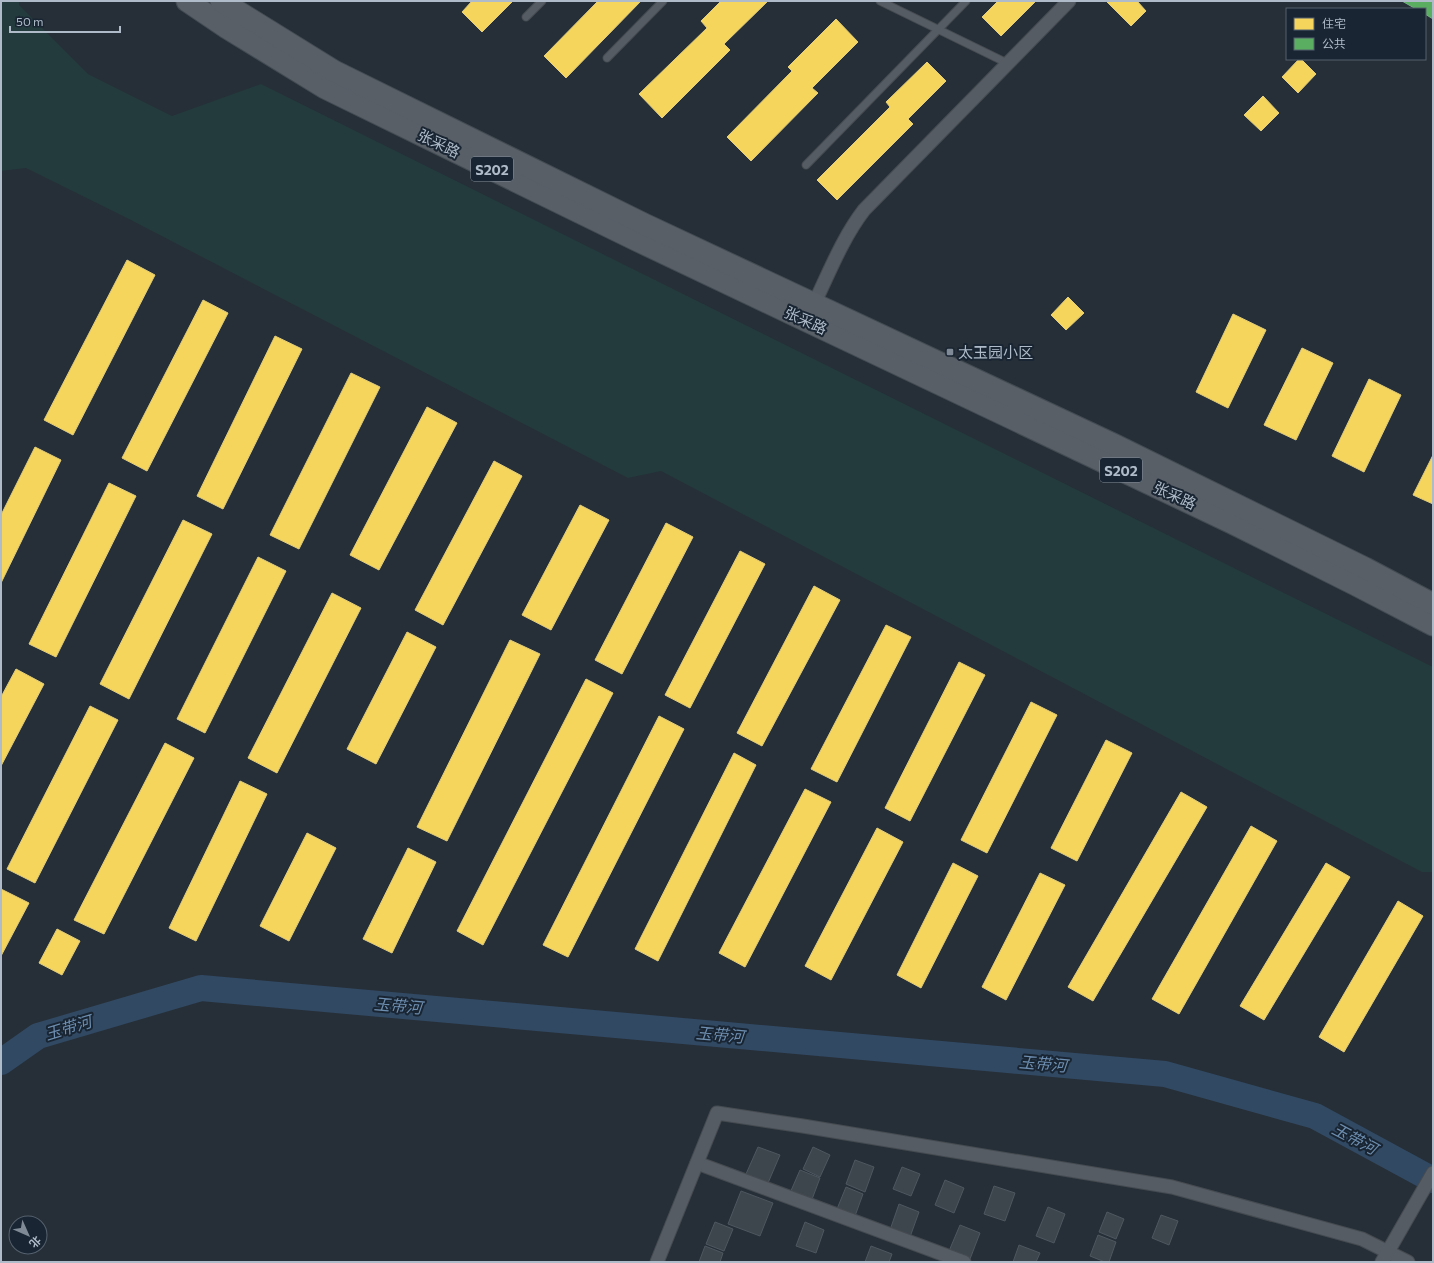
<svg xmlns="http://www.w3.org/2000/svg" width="1434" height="1263" font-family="Commissioner,'Noto Sans SC',sans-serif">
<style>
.green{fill:#233b3d}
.homes{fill:#f6d55c;stroke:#e1cd7d}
.public{fill:#5aae61;stroke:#74b280}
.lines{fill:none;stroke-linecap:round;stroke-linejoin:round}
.river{stroke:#314963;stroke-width:26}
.building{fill:#3e464d;stroke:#4e565f}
.service-casing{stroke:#454b51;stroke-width:9}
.minor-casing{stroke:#454b51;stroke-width:15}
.primary-casing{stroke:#434b53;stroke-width:23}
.service{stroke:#565c64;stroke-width:7}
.minor{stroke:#565c64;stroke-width:13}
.primary{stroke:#595f67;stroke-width:21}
.poi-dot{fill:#7f8a96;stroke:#192532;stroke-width:1.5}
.labels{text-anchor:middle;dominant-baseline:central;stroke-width:4;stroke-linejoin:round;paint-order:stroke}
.shield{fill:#192532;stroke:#828e9c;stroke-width:1}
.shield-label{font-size:14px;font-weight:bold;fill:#afbbc9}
.street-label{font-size:15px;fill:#afbbc9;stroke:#192532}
.poi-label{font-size:15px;fill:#afbbc9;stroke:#192532;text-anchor:start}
.water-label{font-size:16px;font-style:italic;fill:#6d8eb0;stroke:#192532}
</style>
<rect width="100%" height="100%" fill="#262f37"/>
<!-- green -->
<polygon class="green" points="1,1 19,1 19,5 88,74 172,116 261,84 1433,667 1433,872 1422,872 661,471 628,478 127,218 26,168 1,171"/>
<!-- homes -->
<g class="homes">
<polygon points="472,1 513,1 482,32 462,12"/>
<polygon points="598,1 641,1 566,78 544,56"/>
<polygon points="721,1 768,1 724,44 730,50 662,118 639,94 707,28 701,21"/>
<polygon points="998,1 1036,1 1001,36 982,17"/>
<polygon points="1108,1 1137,1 1146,11 1131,26 1107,2"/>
<polygon points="836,19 858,42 812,88 818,93 751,161 727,137 792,71 788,67"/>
<polygon points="1299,59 1301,59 1316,74 1298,93 1282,77"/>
<polygon points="927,62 946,81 908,119 913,124 837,200 817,180 890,107 886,102"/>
<polygon points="1263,96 1279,113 1261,131 1244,115"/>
<polygon points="127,260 155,275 73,435 44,420"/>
<polygon points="1068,297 1084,313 1066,330 1051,315"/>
<polygon points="203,300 228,313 147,471 122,458"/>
<polygon points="1233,314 1266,330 1228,408 1196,392"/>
<polygon points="275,336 302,349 223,509 197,496"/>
<polygon points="1302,348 1333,363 1296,440 1264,425"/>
<polygon points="351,373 380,387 299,549 270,535"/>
<polygon points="1369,379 1401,395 1364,472 1332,456"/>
<polygon points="427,407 457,423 379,570 350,555"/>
<polygon points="35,447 61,460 1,583 1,515"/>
<polygon points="1433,455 1433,504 1413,495"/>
<polygon points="494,461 522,476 443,625 415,610"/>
<polygon points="109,483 136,496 56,657 29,644"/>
<polygon points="580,505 609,520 551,630 522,615"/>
<polygon points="183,520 212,534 129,699 100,684"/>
<polygon points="666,523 693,537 622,674 595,660"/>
<polygon points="740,551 765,564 690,708 665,695"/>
<polygon points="258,557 286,571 205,733 177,719"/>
<polygon points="814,586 840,600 762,746 737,733"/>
<polygon points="332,593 361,608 277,773 248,758"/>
<polygon points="886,625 911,637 837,782 811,769"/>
<polygon points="407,632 436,647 376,764 347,749"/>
<polygon points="510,640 540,654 447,841 417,827"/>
<polygon points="959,662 985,675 910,821 885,808"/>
<polygon points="16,669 44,684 1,766 1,697"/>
<polygon points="586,679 613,693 483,945 457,931"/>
<polygon points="1031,702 1057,715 987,853 961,840"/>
<polygon points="90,706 118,720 35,883 7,869"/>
<polygon points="659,716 684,729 568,957 543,945"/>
<polygon points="1106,740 1132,753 1077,861 1051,848"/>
<polygon points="165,743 194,758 104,934 74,920"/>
<polygon points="734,753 756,765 658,961 635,949"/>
<polygon points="240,781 267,794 196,941 169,928"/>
<polygon points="805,789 831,802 745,967 719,953"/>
<polygon points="1181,792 1207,807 1093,1001 1068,987"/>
<polygon points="1251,826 1277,841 1179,1014 1152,999"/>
<polygon points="877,828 903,842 831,980 805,966"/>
<polygon points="307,833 336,848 289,941 260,926"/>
<polygon points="408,848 436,862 392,953 363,939"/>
<polygon points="953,863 978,876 921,988 897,975"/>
<polygon points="1326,863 1350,877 1264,1020 1240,1006"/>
<polygon points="1040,873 1065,885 1006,1000 982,987"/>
<polygon points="1,889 29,903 1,956"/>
<polygon points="1398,901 1423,916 1344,1052 1319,1037"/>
<polygon points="57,929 80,941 62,975 39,963"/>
</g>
<!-- public -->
<polygon class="public" points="1402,1 1433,1 1433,19 1425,14 1425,9 1416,9"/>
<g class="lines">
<!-- river -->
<polyline class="river" points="1,1062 38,1036 201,988 1165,1074 1315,1116 1433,1180"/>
</g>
<!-- building -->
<g class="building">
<polygon points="758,1147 780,1155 768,1183 746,1174"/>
<polygon points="813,1147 830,1155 820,1177 803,1169"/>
<polygon points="855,1160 874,1167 865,1192 846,1184"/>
<polygon points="902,1167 920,1174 911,1196 893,1189"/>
<polygon points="800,1170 820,1178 811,1202 790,1193"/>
<polygon points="945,1180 964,1188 954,1213 935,1205"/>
<polygon points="994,1186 1015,1193 1005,1221 984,1214"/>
<polygon points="846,1187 863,1194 855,1216 837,1209"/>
<polygon points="741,1191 773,1203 760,1236 728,1224"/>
<polygon points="899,1204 919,1212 910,1237 890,1230"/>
<polygon points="1048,1207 1065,1214 1054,1243 1036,1236"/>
<polygon points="1107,1212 1124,1219 1116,1239 1099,1232"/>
<polygon points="1161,1215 1178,1221 1169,1245 1152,1238"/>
<polygon points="715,1222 733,1229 724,1251 706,1244"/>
<polygon points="805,1222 824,1230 816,1253 796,1246"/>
<polygon points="960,1225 980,1233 970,1259 949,1251"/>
<polygon points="1098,1235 1116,1242 1109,1262 1105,1262 1090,1256"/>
<polygon points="1019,1245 1040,1253 1036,1262 1013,1262"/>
<polygon points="705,1246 723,1253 720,1262 699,1262"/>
<polygon points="871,1246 892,1254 889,1262 865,1262"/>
</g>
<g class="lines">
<defs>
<g id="service">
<polyline points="880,1 1007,63"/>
<polyline points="526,17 542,1"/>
<polyline points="607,58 663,1"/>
<polyline points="806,165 966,1"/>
</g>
<g id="minor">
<path d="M811,310C828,276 841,240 864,210L1069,1"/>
<polyline points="697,1163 964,1262"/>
<polyline points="657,1262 717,1113 803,1126 1172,1187 1362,1239 1408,1262"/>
<polyline points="1382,1262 1433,1173"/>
</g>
<g id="primary">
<polyline points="187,1 227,28 325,88 636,240 1232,523 1356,585 1433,625"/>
<polyline points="221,1 334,71 644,224 1115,445 1365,568 1433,604"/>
</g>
</defs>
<!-- service casing -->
<use href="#service" class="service-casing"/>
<!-- minor casing -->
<use href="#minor" class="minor-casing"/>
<!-- primary casing -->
<use href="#primary" class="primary-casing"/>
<!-- service -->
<use href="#service" class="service"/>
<!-- minor -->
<use href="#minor" class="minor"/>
<!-- primary -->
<use href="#primary" class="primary"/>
</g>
<!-- markers -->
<rect class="poi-dot" x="946" y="348" width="8" height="8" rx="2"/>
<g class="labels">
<!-- shield labels -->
<g class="shield">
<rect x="471" y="157" width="42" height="24" rx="3"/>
<rect x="1100" y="458" width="42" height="24" rx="3"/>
</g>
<g class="shield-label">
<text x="492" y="169">S202</text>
<text x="1121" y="470">S202</text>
</g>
<!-- street labels -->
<g class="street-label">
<text transform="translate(439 143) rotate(26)">张采路</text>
<text transform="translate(806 320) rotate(25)">张采路</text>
<text transform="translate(1175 495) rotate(25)">张采路</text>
</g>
<!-- poi labels -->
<g class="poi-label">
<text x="958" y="352">太玉园小区</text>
</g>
<!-- water labels -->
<g class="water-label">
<text transform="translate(398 1005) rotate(5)">玉带河</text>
<text transform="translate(68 1027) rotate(-17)">玉带河</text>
<text transform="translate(720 1034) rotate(5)">玉带河</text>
<text transform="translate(1043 1063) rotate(5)">玉带河</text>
<text transform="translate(1355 1138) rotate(28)">玉带河</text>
</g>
</g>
<!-- border -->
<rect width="1434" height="1263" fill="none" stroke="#afbbc9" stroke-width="4"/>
<!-- legend -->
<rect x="1286" y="8" width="140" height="52" fill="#192532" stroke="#55616e"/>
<rect x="1294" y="18" width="20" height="12" fill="#f6d55c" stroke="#55616e"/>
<text x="1322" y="28" font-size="12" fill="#afbbc9">住宅</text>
<rect x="1294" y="38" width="20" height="12" fill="#5aae61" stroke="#55616e"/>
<text x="1322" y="48" font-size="12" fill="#afbbc9">公共</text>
<!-- north arrow -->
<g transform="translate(28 1235) rotate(135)"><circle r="19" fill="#192532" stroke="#55616e"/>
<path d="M0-3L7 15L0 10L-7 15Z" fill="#7f8a96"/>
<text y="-6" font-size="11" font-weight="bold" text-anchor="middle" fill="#afbbc9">北</text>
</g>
<!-- scale -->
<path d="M10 26v6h110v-6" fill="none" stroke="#afbbc9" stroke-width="2"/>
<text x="16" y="26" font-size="12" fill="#afbbc9" stroke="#192532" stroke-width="3" paint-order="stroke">50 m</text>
</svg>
